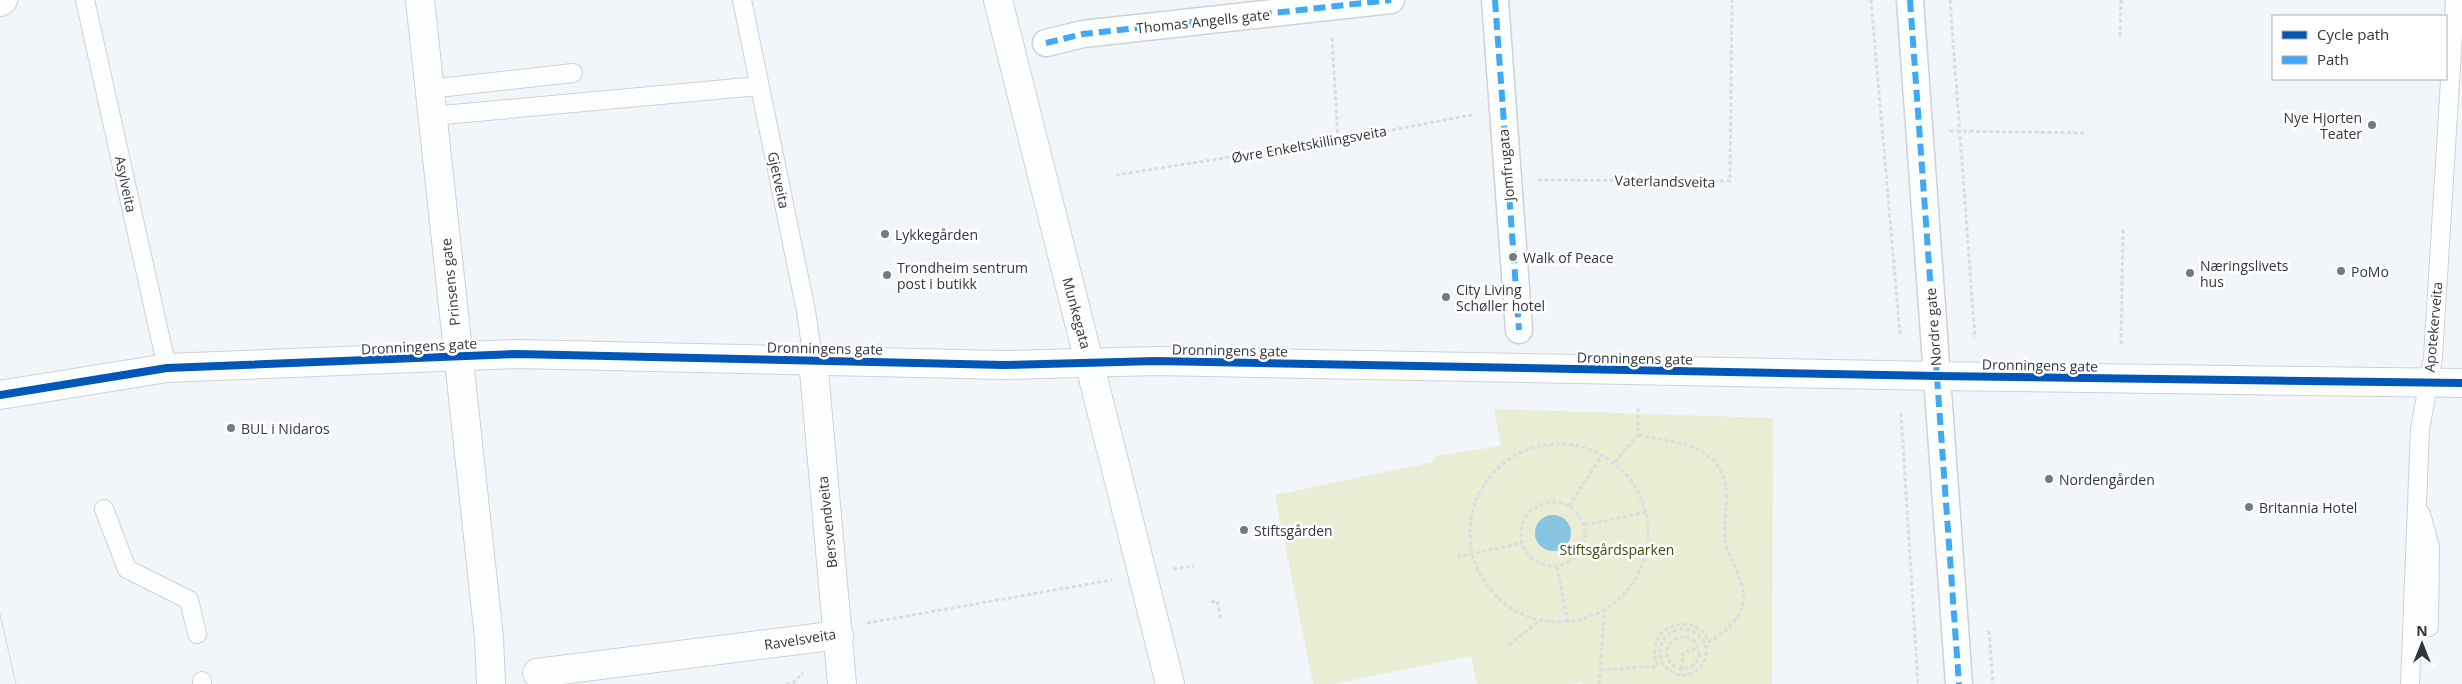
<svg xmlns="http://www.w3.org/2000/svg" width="2462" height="684" font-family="'Open Sans',sans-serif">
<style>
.green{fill:#e9edd4}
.water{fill:#88c3e1}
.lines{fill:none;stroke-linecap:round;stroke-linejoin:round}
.service-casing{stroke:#ced1d5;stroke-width:20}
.pedestrian-casing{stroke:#ced1d5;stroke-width:29}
.minor-casing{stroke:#ced1d5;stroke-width:30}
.secondary-casing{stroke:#ced1d5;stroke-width:30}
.path{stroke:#dddddf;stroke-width:3;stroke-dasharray:4 2.5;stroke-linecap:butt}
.service{stroke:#fdfefe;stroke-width:18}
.pedestrian{stroke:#fdfefe;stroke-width:26}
.minor{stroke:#fdfefe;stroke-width:28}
.secondary{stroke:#fdfefe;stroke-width:28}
.tram{stroke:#d6d7d9;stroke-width:1}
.quiet{stroke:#3fa9f5;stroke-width:6;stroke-dasharray:12 6;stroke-linecap:butt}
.cycleway-casing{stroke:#fff;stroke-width:11}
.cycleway{stroke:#0057b8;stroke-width:8}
.poi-dot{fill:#76797d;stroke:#fff;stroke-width:2}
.labels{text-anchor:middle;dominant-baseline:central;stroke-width:5;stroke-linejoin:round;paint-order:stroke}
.street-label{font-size:14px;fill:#33363a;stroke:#fff}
.poi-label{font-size:14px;fill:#33363a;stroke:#fff;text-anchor:start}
.park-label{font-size:14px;fill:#43470b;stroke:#fff}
</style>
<rect width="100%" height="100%" fill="#f2f5fa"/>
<!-- green -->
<polygon class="green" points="1494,409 1773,418 1772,684 1582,684 1581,682 1569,684 1477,684 1471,656 1333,684 1313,684 1275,495 1433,462 1435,456 1501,446"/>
<!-- water -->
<circle class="water" cx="1553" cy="533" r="18"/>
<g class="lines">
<defs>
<g id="service">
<polyline points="85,0 167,368"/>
<polyline points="742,0 806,311 813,360"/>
<polyline points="429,89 573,73"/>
<polyline points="432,116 759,86"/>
<polyline points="104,509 127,569 189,600 197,634"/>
<polyline points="2421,514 2430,547 2429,627"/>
<polyline points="202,681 202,684"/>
<polyline points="2410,684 2420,429 2433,358 2455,0"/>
</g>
<g id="pedestrian">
<polyline points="1495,0 1519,330"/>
<polyline points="1910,0 1959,684"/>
<polyline points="1046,43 1083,34 1391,0"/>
</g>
<g id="minor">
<polyline points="998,0 1170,684"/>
<polyline points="813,360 842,684"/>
<polyline points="0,395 167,368 517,354 1004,365 1156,361 1937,376 2462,383"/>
<polyline points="537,673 839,635"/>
</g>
<g id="secondary">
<polyline points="420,0 489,638 491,684"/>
<polyline points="0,2 3,0"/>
</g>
</defs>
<!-- service casing -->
<use href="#service" class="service-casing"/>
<!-- pedestrian casing -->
<use href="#pedestrian" class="pedestrian-casing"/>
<!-- minor casing -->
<use href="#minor" class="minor-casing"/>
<!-- secondary casing -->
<use href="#secondary" class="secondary-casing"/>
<!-- path -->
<g class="path">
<polyline points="1871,0 1900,335"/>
<polyline points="1950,0 1975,338"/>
<polyline points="2120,36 2121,0"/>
<polyline points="1332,38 1338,140"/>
<polyline points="1950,131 2085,133"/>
<polyline points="1116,175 1338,140 1472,115"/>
<polyline points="1538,180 1730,181 1732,0"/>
<polyline points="2121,344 2123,230"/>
<polyline points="1901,413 1918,684"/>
<circle cx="1559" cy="533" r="89"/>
<polyline points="1615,462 1638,435 1638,405"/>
<circle cx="1553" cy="534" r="32"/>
<polyline points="1569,506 1603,454"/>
<polyline points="1585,525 1646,512"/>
<polyline points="1457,557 1522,543"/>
<polyline points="1557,567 1568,622"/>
<polyline points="1173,569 1194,566"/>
<polyline points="1211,602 1217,601 1221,619"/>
<polyline points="867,623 1112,580"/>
<circle cx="1683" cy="652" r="23"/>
<polyline points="1989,631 1993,684"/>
<circle cx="1683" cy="653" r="16"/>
<polyline points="1509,645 1539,621"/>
<polyline points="1682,669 1683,652 1698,648"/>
<path d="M1600,670L1658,666C1640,631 1693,605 1709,642C1721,634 1735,625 1741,610C1750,588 1732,565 1726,545C1720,519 1735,490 1718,466C1701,442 1664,441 1638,435"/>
<polyline points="786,684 793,683 803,673"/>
<polyline points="1599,684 1605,610"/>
</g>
<!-- service -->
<use href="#service" class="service"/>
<!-- pedestrian -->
<use href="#pedestrian" class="pedestrian"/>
<!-- minor -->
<use href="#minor" class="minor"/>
<!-- secondary -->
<use href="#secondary" class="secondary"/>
<!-- tram -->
<polyline class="tram" points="0,614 16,684"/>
<!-- quiet -->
<g class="quiet">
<polyline points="1495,0 1519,330"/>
<polyline points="1910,0 1959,684"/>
<polyline points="1046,43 1083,34 1391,0"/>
</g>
<defs>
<polyline id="cycleway" points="0,395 167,368 517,354 1004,365 1156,361 1937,376 2462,383"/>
</defs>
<!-- cycleway casing -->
<use href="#cycleway" class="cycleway-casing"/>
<!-- cycleway -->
<use href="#cycleway" class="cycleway"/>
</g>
<!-- markers -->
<g class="poi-dot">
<circle cx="2372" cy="125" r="5"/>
<circle cx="885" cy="234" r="5"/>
<circle cx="1513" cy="257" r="5"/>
<circle cx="2341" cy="271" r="5"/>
<circle cx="2190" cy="273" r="5"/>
<circle cx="887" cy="275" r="5"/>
<circle cx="1446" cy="297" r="5"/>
<circle cx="231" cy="428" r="5"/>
<circle cx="2049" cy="479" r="5"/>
<circle cx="2249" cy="507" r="5"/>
<circle cx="1244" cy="530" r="5"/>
</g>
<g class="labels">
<!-- street labels -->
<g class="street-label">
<text transform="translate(1203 21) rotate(-6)">Thomas Angells gate</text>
<text transform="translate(1309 144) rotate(-10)">Øvre Enkeltskillingsveita</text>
<text transform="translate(1506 165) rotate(-95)">Jomfrugata</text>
<text transform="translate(779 180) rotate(78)">Gjetveita</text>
<text transform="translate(1665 181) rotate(1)">Vaterlandsveita</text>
<text transform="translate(126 184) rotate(78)">Asylveita</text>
<text transform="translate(450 282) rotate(-96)">Prinsens gate</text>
<text transform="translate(1077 313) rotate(75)">Munkegata</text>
<text transform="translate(1933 327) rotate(-94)">Nordre gate</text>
<text transform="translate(2433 327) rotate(-85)">Apotekerveita</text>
<text transform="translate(419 346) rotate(-3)">Dronningens gate</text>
<text transform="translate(825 348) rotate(1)">Dronningens gate</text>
<text transform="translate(1230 350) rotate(1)">Dronningens gate</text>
<text transform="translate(1635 358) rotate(1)">Dronningens gate</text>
<text transform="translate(2040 365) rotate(1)">Dronningens gate</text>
<text transform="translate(827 522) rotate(-96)">Bersvendveita</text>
<text transform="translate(800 639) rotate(-9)">Ravelsveita</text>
</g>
<!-- poi labels -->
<g class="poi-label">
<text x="2362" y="117" text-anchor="end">Nye Hjorten<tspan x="2362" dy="16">Teater</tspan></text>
<text x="895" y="234">Lykkegården</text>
<text x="1523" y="257">Walk of Peace</text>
<text x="2200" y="265">Næringslivets<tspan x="2200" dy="16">hus</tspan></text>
<text x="897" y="267">Trondheim sentrum<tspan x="897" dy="16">post i butikk</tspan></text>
<text x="2351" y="271">PoMo</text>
<text x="1456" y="289">City Living<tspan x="1456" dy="16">Schøller hotel</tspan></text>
<text x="241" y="428">BUL i Nidaros</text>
<text x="2059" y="479">Nordengården</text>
<text x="2259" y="507">Britannia Hotel</text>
<text x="1254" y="530">Stiftsgården</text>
</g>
<!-- park labels -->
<g class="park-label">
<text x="1617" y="549">Stiftsgårdsparken</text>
</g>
</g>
<!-- legend -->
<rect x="2272" y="15" width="175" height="65" fill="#ffffff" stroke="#adafb0"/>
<rect x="2282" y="31" width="25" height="8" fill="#0057b8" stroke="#adafb0"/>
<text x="2317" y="40" font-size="15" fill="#33363a">Cycle path</text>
<rect x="2282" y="56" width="25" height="8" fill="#3fa9f5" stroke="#adafb0"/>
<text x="2317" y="65" font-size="15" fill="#33363a">Path</text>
<!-- north arrow -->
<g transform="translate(2422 644)" stroke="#ffffff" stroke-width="4" paint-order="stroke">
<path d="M0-4L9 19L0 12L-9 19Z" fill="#33363a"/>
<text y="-8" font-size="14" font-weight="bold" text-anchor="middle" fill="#33363a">N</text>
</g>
</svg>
